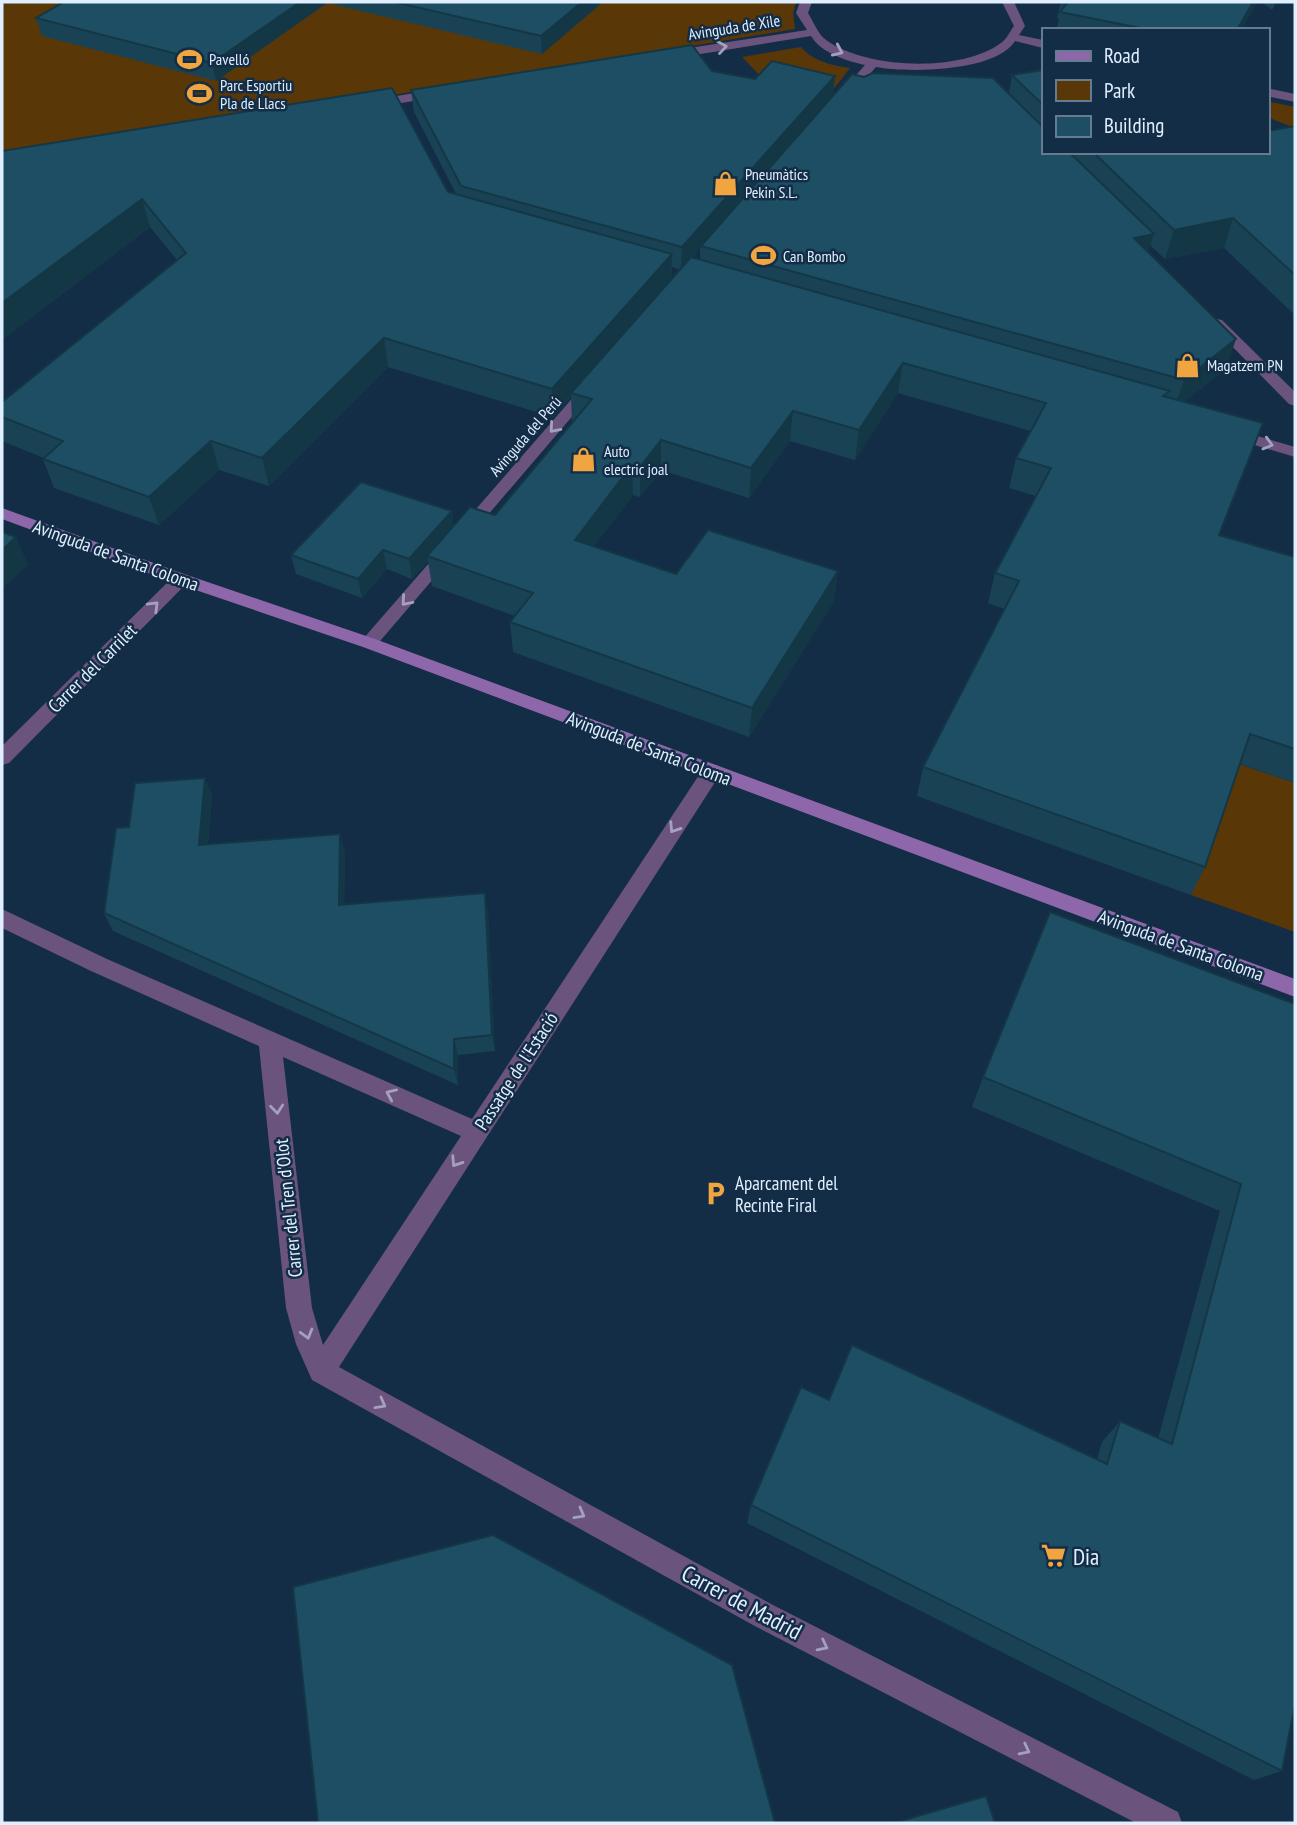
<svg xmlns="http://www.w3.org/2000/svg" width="1297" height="1825" font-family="'PT Sans Narrow',sans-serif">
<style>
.green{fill:#593707}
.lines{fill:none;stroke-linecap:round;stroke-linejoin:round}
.street{fill:#6a537c;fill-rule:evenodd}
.secondary{fill:#8e67aa;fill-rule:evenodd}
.wall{fill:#194355;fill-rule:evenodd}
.shaded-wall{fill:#143745}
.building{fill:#1d4e63;stroke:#143745;stroke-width:2}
.oneway{stroke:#a4a1be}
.labels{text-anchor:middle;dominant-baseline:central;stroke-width:5;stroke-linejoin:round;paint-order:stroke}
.far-street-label{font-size:16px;fill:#dfefff;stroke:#142d46}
.far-poi-label{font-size:16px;fill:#dfefff;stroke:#142d46;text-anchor:start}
.street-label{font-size:19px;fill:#dfefff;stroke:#142d46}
.poi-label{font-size:19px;fill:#dfefff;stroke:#142d46;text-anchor:start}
.near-poi-label{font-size:23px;fill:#dfefff;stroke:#142d46;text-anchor:start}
.near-street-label{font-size:23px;fill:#dfefff;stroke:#142d46}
</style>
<rect width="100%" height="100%" fill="#142d46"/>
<!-- green -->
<g class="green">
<polygon points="2,2 796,2 793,13 795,29 2,159"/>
<path d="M801,47C812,61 834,66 850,68L829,95L765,81L742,57Z"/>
<polygon points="1267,101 1295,107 1295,128 1267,117"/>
<polygon points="1236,763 1295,783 1295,932 1191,895"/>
</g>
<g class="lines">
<!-- street -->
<g class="street">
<path d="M800,2H812L808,13C813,21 818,34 826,40C866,69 960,73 1001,43C1007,39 1010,31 1014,26L1002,2H1014L1025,26L1019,35L1043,40V48L1015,41C996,72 908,73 876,67L846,101L842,102L836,98L865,65C847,61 821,53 811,36L670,59L664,55L670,51L807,30L796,13Z"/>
<polygon points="1267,88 1295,94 1295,102 1267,96"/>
<polygon points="438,89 442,90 442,96 373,108 367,104 373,100"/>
<polygon points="1217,319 1222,320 1295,392 1295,406 1289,404 1212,326 1210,323"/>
<polygon points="588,384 593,386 596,389 593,392 375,647 363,647 360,643 363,639 583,386"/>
<polygon points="1230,428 1295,447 1295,457 1224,436 1222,433 1224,430"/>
<polygon points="181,573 190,579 187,583 9,763 2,765 2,746 175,575"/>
<path d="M712,764L719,766L722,771L719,776L339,1367L773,1605L1178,1812L1182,1823H1136L753,1625L312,1380L296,1344L286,1308L259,1046L91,971L2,928V909L107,959L472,1119L705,766ZM283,1057L461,1136L323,1345L312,1308Z"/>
</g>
<!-- secondary -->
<polygon class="secondary" points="2,508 187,575 375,639 1295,979 1295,997 363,647 175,583 2,519"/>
</g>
<!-- wall -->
<g class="wall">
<polygon points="64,2 603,2 542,54 327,3 216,81 42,36 36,18"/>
<polygon points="1061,2 1257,2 1241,30 1065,30 1057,28 1059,19 1057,18"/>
<polygon points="1261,2 1276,2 1272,10"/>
<path d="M1043,70V152H1267L1295,126V315L1224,248L1165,259L1150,245L1148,252L1226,369L1184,402L1219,535L1295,557V783L1240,764L1205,867L1191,895L917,796L923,767L1004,609L988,603L995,573L1036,496L1009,488L1016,458L1031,431L898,393L855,460L790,441L749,498L661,470L640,497L633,495L594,546L676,574L838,571L834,601L749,737L513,652L510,622L515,616L432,586L428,561L412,579L387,569L362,598L296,574L291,555L452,511L453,526L495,515L572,423L571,397L553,417L388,367L269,486L219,470L159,525L54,488L43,459L44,458L2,441V402L177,260L150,227L2,340V151L448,192L456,194L414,112L411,90L712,71L833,96L864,77L1009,93L1012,75ZM700,248V260L692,258L698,251ZM672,267L680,270L671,279Z"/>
<polygon points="205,778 212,796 208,844 345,852 344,905 488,911 495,1051 458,1055 458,1085 113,931 104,913 129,827"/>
<polygon points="1295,1004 1282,1771 1254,1780 747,1523 751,1505 829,1400 1097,1459 1102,1442 1120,1421 1158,1439 1220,1211 972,1107 983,1077"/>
</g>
<!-- shaded-wall -->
<g class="shaded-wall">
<polygon points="300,2 326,2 327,3 216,81 212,63"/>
<polygon points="582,2 603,2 542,54 541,36"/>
<polygon points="1253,2 1257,2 1241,30 1237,30"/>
<polygon points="835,76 833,98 681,270 682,247"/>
<polygon points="142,199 150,227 2,340 2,303"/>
<polygon points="1233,218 1224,248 1165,259 1174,230"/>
<polygon points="1154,234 1145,263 1134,238"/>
<polygon points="672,254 671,282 571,393 571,397 553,417 552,389"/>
<polygon points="384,338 388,367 269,486 262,458"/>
<polygon points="1236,339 1226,369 1174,410 1184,380"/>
<polygon points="903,363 898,393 855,460 859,430"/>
<polygon points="793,411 790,441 749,498 751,468"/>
<polygon points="661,440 661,470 640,497 640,467"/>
<polygon points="211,441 219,470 159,525 149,497"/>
<polygon points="632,465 633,495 576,570 575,540"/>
<polygon points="452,511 454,531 427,556 428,561 412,579 409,559"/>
<polygon points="16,537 28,565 2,589 2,550"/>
<polygon points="383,550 387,569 362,598 358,579"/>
<polygon points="838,571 834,601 749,737 752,708"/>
<polygon points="205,778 212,796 206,863 199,845"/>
<polygon points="340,834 345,852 344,923 339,905"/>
<polygon points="485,893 488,911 495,1051 492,1035"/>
<polygon points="454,1039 458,1055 458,1085 454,1069"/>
</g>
<!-- building -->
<g class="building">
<polygon points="64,2 300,2 212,63 36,18"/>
<polygon points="394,2 582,2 541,36"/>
<polygon points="1061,2 1253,2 1237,30 1150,30 1060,12 1067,3"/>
<polygon points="692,45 712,71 755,79 772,61 835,76 682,247 461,186 411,90"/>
<polygon points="1043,70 1043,105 1012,75"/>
<polygon points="873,73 993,78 1043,127 1043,152 1069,152 1154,234 1134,238 1236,339 1184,380 701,246 852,74 864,77"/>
<polygon points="392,88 448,192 672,254 552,389 384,338 262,458 211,441 149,497 43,459 63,441 2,417 2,402 186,253 142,199 2,303 2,151"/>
<polygon points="1295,126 1295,275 1233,218 1174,230 1093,152 1267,152 1267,131"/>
<polygon points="691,257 1170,391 1163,396 1263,423 1219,535 1295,557 1295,749 1250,734 1205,867 923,767 1019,581 995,573 1051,468 1016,458 1046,403 903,363 859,430 793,411 751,468 661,440 640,467 632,465 575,540 676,574 708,530 838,571 752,708 510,622 533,593 427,556 470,507 495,515 592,399 571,393"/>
<polygon points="361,482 452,511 409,559 383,550 358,579 291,555"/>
<polygon points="2,532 16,537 2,550"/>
<polygon points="205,778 199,845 340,834 339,905 485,893 492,1035 454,1039 454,1069 104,913 116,828 129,827 135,783"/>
<polygon points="1050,912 1295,1004 1295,1704 1282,1771 751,1505 801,1387 829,1400 852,1345 1107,1464 1120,1421 1172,1444 1241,1184 983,1077"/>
<polygon points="493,1535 732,1665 775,1823 318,1823 293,1587"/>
<polygon points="986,1796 995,1823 894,1823"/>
</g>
<!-- one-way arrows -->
<defs><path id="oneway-chevron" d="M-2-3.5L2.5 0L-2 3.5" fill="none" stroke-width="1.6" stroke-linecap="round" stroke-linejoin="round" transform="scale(1.75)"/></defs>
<g class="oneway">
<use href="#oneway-chevron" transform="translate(722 47) rotate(-9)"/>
<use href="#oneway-chevron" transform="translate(838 51) rotate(24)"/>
<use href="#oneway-chevron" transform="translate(554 428) rotate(131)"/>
<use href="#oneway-chevron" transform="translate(1268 444) rotate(16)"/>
<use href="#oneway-chevron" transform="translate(406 601) rotate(131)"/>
<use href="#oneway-chevron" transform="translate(154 606) rotate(-45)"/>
<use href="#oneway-chevron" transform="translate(674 828) rotate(123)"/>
<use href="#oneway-chevron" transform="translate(391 1094) rotate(-156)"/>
<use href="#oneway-chevron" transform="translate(277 1109) rotate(84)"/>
<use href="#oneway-chevron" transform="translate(456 1162) rotate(123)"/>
<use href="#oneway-chevron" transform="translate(307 1334) rotate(74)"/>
<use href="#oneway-chevron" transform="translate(381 1404) rotate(29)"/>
<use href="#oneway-chevron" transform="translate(580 1514) rotate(29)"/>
<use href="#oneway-chevron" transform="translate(823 1646) rotate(27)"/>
<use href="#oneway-chevron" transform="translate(1025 1750) rotate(27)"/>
</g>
<!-- icons -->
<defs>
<symbol id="stadium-bare" viewBox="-9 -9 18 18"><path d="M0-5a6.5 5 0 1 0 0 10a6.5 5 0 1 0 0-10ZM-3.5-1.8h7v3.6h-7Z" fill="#f1a540" stroke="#142d46" stroke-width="2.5" paint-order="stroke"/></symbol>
<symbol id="shop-bare" viewBox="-9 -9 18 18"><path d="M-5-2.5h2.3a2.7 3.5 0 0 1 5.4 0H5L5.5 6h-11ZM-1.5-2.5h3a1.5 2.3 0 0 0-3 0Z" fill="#f1a540" stroke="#142d46" stroke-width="2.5" paint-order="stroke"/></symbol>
<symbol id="parking-bare" viewBox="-9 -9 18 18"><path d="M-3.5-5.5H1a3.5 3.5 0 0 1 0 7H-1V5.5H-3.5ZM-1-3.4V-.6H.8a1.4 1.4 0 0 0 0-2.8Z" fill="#f1a540" stroke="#142d46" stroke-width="2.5" paint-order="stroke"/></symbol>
<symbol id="supermarket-bare" viewBox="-9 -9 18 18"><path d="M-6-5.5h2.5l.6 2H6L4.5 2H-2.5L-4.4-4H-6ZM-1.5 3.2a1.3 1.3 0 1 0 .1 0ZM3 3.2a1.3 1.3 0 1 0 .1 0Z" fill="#f1a540" stroke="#142d46" stroke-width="2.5" paint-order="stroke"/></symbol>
</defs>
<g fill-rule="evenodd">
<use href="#stadium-bare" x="172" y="42" width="35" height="35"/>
<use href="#stadium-bare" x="182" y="76" width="35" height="35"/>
<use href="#shop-bare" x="708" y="166" width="35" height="35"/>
<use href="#stadium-bare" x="746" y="238" width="35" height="35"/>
<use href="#shop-bare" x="1170" y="348" width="35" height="35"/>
<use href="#shop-bare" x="566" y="442" width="35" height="35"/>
<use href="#parking-bare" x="698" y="1176" width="35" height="35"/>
<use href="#supermarket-bare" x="1036" y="1538" width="35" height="35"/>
</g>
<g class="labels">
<!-- far-street labels -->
<g class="far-street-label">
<text transform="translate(734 27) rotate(-9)">Avinguda de Xile</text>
<text transform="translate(525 436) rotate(-49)">Avinguda del Perú</text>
</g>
<!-- far-poi labels -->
<g class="far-poi-label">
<text x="209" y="59">Pavelló</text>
<text x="220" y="85">Parc Esportiu<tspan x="220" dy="18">Pla de Llacs</tspan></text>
<text x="745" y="174">Pneumàtics<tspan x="745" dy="18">Pekin S.L.</tspan></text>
<text x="783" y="256">Can Bombo</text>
<text x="1207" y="365">Magatzem PN</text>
<text x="604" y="451">Auto<tspan x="604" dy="18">electric joal</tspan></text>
</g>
<!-- street labels -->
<g class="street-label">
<text transform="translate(116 555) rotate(20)">Avinguda de Santa Coloma</text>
<text transform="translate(92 668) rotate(-45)">Carrer del Carrilet</text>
<text transform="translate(649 748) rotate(21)">Avinguda de Santa Coloma</text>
<text transform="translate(1181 945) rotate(20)">Avinguda de Santa Coloma</text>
<text transform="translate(516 1071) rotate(-57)">Passatge de l'Estació</text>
<text transform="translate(288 1208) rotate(-96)">Carrer del Tren d'Olot</text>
</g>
<!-- poi labels -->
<g class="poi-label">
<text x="735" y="1183">Aparcament del<tspan x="735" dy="22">Recinte Firal</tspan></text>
</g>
<!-- near-poi labels -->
<g class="near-poi-label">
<text x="1073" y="1556">Dia</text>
</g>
<!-- near-street labels -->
<g class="near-street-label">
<text transform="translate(742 1602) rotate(28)">Carrer de Madrid</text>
</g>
</g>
<!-- border -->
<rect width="1297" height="1825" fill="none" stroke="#dfefff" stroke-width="7"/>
<!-- legend -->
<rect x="1042" y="28" width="228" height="126" fill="#142d46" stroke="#657b90" stroke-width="2"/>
<rect x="1056" y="51" width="35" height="10" fill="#8e67aa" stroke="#657b90" stroke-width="2"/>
<text x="1104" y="63" font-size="21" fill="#dfefff">Road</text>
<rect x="1056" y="80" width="35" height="21" fill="#593707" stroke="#657b90" stroke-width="2"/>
<text x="1104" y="98" font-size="21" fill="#dfefff">Park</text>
<rect x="1056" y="116" width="35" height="21" fill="#1d4e63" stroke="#657b90" stroke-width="2"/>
<text x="1104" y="133" font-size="21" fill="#dfefff">Building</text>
</svg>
